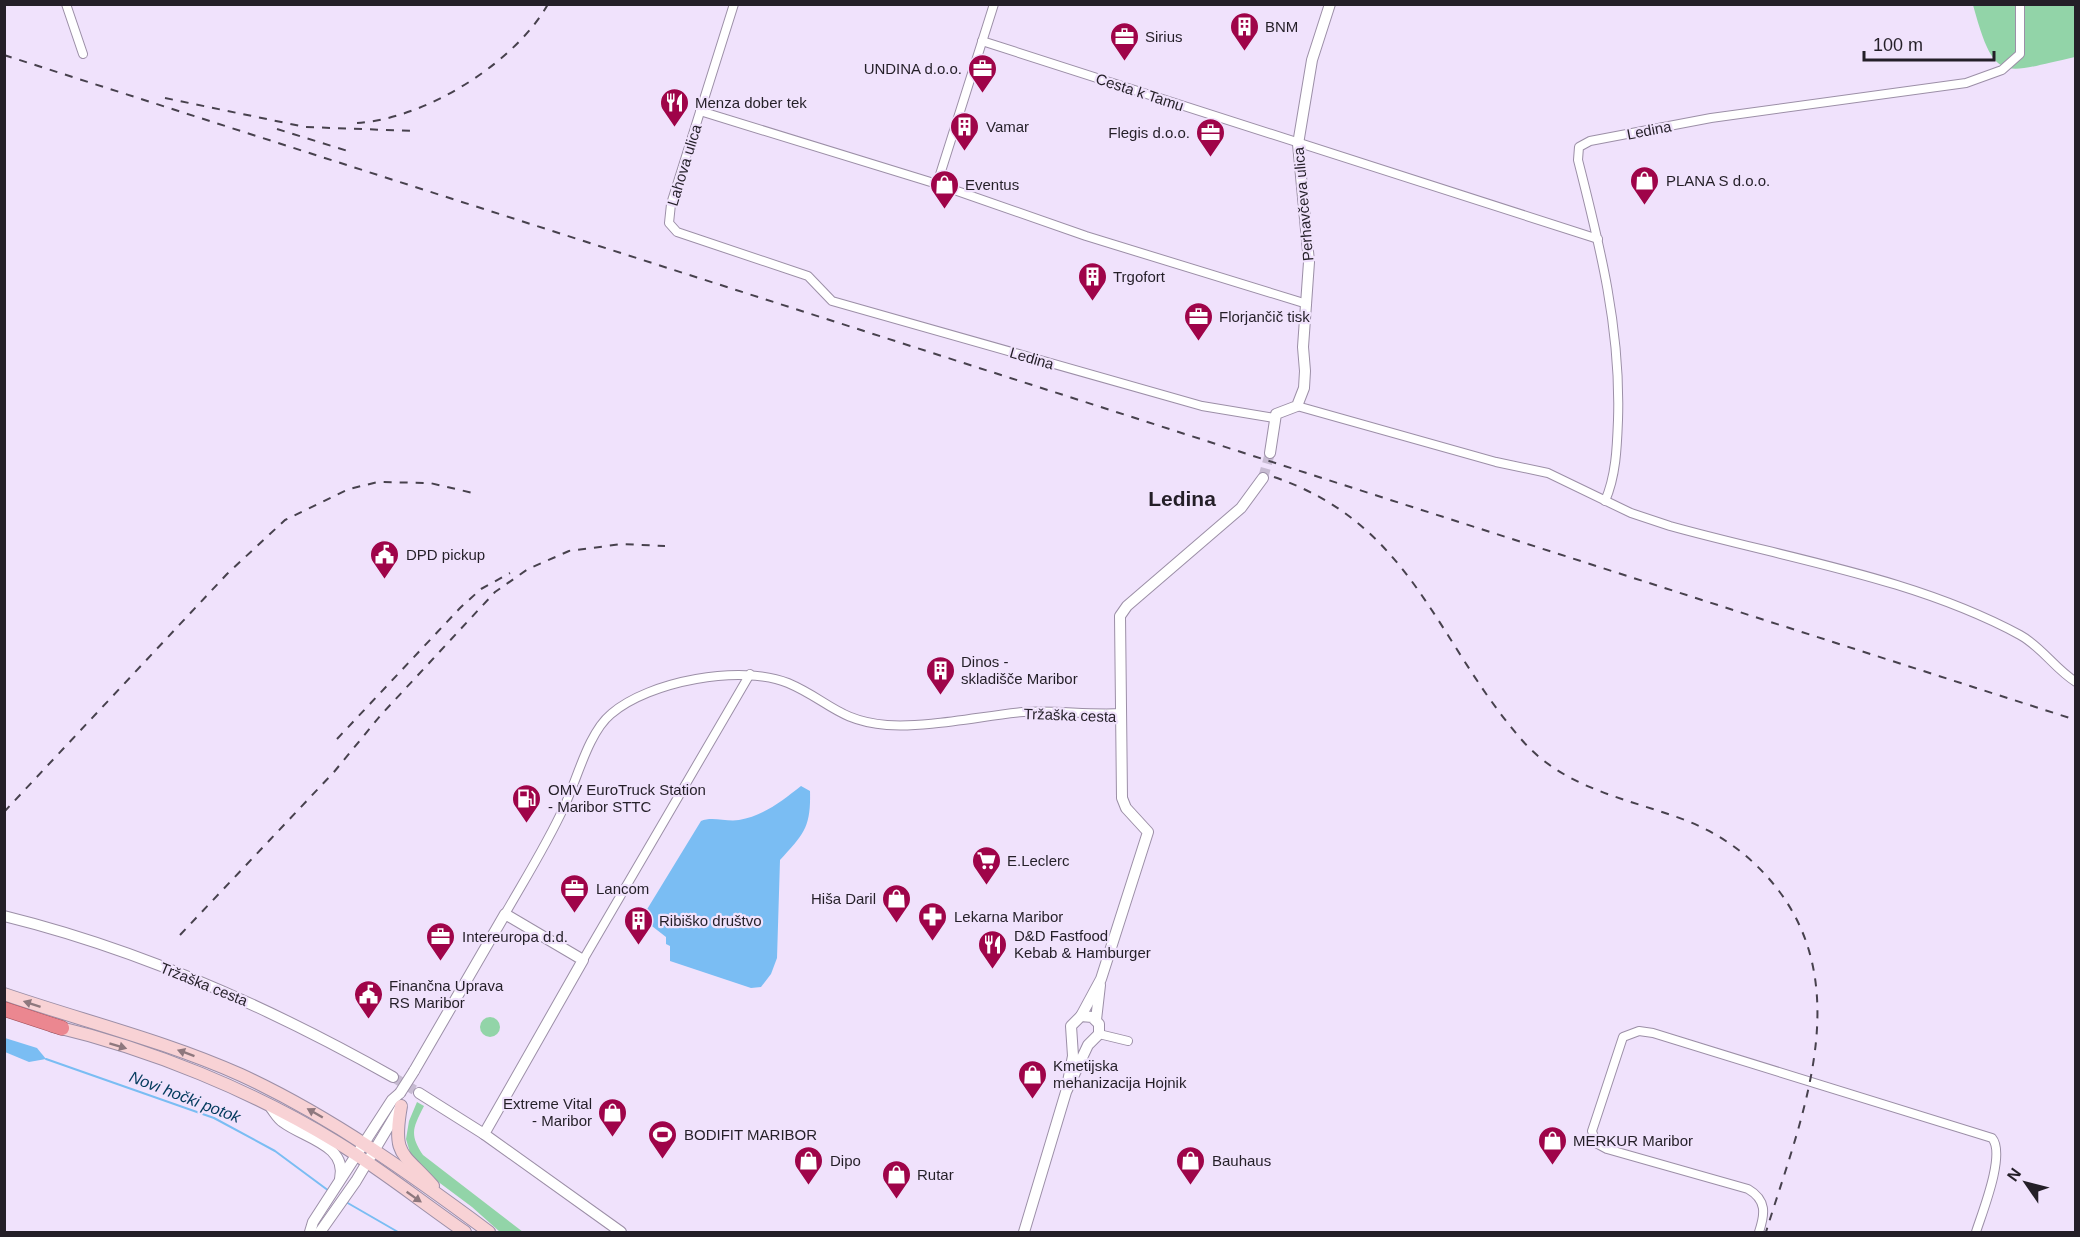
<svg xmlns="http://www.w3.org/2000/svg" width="2080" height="1237" font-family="Helvetica,sans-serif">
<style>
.green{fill:#92d4a8}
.water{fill:#7abdf3}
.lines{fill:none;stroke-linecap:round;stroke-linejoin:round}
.stream{stroke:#7abdf3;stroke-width:2}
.tertiary-tunnel{stroke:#c7bbd2;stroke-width:10;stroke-dasharray:10 5;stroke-linecap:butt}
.minor-casing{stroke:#9c8fa7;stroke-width:10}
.tertiary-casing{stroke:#9c8fa7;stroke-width:12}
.secondary-casing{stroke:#9c8fa7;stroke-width:14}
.trunk-casing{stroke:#a24f59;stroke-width:15}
.minor{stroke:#fff;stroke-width:8}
.tertiary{stroke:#fff;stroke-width:10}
.secondary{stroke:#f8d2d5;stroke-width:12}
.trunk{stroke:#eb8790;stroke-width:14}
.rail{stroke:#47414d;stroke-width:2;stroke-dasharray:8 8;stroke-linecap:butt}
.tertiary-bridge-casing{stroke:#9c8fa7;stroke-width:12;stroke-linecap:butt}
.tertiary-bridge{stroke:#fff;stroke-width:10}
.oneway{fill:#8e787e}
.labels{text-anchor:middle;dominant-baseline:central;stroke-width:4.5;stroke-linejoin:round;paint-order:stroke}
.poi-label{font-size:15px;fill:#241f28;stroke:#f0e2fc;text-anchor:start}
.street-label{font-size:15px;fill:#241f28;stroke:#f0e2fc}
.water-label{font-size:16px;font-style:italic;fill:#02395c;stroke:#f0e2fc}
.district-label{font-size:21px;font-weight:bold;fill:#241f28;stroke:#f0e2fc}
</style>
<rect width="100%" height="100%" fill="#f0e2fc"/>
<!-- green -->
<g class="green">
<path d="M1973,5H2075V57C2002,73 1995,85 1973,5Z"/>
<circle cx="490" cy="1027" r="10"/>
<path d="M417,1102L424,1106C413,1128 409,1134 423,1155L523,1232H500L472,1207L413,1163L406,1139L409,1121Z"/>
</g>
<!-- water -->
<g class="water">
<path d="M801,786L810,791C811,827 804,834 780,860L777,958L771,974L761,987L751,988L670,961V946L666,944V937L648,923L646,911L701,821C712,816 726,822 739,820C763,816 782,801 801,786Z"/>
<polygon points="5,1038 37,1048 46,1059 29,1062 5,1052"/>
</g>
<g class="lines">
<!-- stream -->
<g class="stream">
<polyline points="46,1059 214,1118 275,1151 329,1191"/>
<polyline points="346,1202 398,1232"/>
</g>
<!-- tertiary-tunnel -->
<g class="tertiary-tunnel">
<polyline points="1263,478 1270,453"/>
<polyline points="393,1077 419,1093"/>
</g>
<defs>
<g id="minor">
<polyline points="66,4 83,54"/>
<polyline points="734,4 671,204 669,223 677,232 808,276 832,301 1202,406 1274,418"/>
<polyline points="982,41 1598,239"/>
<polyline points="700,111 937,184 1086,236 1307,304"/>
<polyline points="937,184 994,4"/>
<path d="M1297,406L1496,462L1548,473L1631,513L1670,526C1785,558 1915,578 2020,635C2042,647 2055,669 2076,682"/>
<path d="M1605,501C1616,476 1617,447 1618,420C1621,330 1600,246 1578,160L1579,147L1590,141L1711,118L1966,83L2002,70L2020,54V4"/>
<path d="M505,914C525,879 547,844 564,807C577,780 588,733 611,714C649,681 741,664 788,683C828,700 838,721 887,725C926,728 982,716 1023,712C1056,710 1089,715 1122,713"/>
<polyline points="583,960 750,674"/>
<polyline points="1099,1034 1128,1041"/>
<path d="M1759,1232C1765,1214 1767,1200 1748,1189L1607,1149L1596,1143L1592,1131L1595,1122L1623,1037L1639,1031L1653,1033L1992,1138C2006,1154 1982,1213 1976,1232"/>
</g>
<g id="tertiary">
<polyline points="1270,453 1276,414 1297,406 1304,388 1305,371 1303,347 1309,262 1298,144 1312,60 1330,4"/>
<path d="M4,916C142,950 271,1008 393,1077"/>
<polyline points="1081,1016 1101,979 1148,832 1126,808 1122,798 1120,616 1127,606 1241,508 1263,478"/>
<polyline points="1096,1020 1100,985"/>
<polyline points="414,1071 505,914 583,960 484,1134"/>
<polyline points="419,1093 484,1134 621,1232"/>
<path d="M271,1108C275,1113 278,1119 283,1122C304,1138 348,1145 340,1179"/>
<polyline points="310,1232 313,1222 392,1100 400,1093"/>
<polyline points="320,1232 356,1181 399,1109"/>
<polyline points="1024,1232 1066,1092 1073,1056 1071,1026 1081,1016 1092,1017 1099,1024 1099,1034 1088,1045 1066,1092"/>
</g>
<g id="secondary">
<path d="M4,994C83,1021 165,1041 241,1075C330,1116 411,1174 489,1232"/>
<path d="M53,1026C151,1049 253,1091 338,1143C382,1170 423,1203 465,1232"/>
<path d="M401,1106C392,1157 403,1152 433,1186"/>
</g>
<polyline id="trunk" points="4,1009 62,1028"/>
</defs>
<!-- minor casing -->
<use href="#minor" class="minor-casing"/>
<!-- tertiary casing -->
<use href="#tertiary" class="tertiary-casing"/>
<!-- secondary casing -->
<use href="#secondary" class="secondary-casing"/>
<!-- trunk casing -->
<use href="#trunk" class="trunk-casing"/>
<!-- minor -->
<use href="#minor" class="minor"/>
<!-- tertiary -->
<use href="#tertiary" class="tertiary"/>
<!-- secondary -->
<use href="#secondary" class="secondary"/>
<!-- trunk -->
<use href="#trunk" class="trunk"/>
<!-- rail -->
<g class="rail">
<polyline points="4,55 2076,720"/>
<polyline points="165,98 305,127 416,131"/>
<path d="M357,123C425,119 515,63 548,4"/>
<polyline points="277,129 351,152"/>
<path d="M1274,477C1412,524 1435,640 1521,739C1564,789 1626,798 1685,820C1723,835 1754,858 1779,891C1856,994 1799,1124 1766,1232"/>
<polyline points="337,739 460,608 481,589 510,573"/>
<polyline points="4,812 227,574 285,520 349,489 378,482 430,483 473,493"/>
<polyline points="180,935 334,772 380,716 495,592 528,569 569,551 622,544 665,546"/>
</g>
<defs>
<polyline id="tertiary-bridge" points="400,1093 414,1071"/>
</defs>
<!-- tertiary-bridge casing -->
<use href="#tertiary-bridge" class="tertiary-bridge-casing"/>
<!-- tertiary-bridge -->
<use href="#tertiary-bridge" class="tertiary-bridge"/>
</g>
<!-- one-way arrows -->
<defs><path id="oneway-solid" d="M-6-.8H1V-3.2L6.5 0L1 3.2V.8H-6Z" transform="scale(1.5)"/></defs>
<g class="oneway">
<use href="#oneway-solid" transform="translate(32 1004) rotate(-162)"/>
<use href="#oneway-solid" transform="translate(118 1046) rotate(17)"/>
<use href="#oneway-solid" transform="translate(186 1053) rotate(-160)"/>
<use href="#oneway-solid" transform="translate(315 1113) rotate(-150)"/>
<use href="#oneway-solid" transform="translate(414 1197) rotate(35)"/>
</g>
<!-- icons -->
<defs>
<symbol id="building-pin" viewBox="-11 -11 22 30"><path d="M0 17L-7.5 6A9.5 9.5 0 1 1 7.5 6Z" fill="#9f0449" stroke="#f0e2fc"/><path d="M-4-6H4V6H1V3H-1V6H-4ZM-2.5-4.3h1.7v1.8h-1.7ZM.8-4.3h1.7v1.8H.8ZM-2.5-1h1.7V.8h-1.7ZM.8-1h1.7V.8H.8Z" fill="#fff"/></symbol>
<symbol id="office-pin" viewBox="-11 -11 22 30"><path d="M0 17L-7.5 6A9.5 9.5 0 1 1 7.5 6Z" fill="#9f0449" stroke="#f0e2fc"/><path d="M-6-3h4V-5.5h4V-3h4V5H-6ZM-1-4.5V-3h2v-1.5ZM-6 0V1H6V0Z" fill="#fff"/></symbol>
<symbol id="restaurant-pin" viewBox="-11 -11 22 30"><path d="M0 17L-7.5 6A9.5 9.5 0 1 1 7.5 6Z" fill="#9f0449" stroke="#f0e2fc"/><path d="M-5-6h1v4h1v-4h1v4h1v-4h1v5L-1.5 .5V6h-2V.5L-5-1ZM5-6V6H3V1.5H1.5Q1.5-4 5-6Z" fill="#fff"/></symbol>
<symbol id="shop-pin" viewBox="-11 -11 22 30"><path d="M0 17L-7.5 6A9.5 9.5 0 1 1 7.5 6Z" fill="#9f0449" stroke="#f0e2fc"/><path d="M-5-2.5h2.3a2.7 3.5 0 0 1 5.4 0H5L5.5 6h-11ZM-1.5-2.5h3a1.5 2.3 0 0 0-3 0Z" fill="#fff"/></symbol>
<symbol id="civic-pin" viewBox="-11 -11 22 30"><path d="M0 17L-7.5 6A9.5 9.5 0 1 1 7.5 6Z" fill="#9f0449" stroke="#f0e2fc"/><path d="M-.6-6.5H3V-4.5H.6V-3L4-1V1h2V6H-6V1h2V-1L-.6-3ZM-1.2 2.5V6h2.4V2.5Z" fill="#fff"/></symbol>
<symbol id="fuel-pin" viewBox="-11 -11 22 30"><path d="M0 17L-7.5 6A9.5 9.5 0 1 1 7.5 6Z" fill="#9f0449" stroke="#f0e2fc"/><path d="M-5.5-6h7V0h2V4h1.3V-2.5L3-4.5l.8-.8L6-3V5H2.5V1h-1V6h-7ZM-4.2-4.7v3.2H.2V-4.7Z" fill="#fff"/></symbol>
<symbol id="supermarket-pin" viewBox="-11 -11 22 30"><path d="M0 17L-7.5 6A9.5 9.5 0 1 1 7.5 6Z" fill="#9f0449" stroke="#f0e2fc"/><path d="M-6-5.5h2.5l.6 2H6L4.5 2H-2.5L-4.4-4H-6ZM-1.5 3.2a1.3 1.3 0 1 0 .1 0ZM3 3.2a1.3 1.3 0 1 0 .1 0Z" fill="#fff"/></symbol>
<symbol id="pharmacy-pin" viewBox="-11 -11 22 30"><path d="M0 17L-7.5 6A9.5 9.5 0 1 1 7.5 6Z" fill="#9f0449" stroke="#f0e2fc"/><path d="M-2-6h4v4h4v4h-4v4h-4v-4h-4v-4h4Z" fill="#fff"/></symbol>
<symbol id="stadium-pin" viewBox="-11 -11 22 30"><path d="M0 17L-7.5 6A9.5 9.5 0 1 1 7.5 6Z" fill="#9f0449" stroke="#f0e2fc"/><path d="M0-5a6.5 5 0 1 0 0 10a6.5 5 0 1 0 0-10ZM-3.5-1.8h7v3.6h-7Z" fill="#fff"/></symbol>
</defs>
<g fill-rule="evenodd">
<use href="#building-pin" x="1228" y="10" width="33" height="45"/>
<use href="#office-pin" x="1108" y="20" width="33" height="45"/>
<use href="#office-pin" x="966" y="52" width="33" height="45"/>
<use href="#restaurant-pin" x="658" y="86" width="33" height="45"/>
<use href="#building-pin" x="948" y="110" width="33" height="45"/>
<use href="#office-pin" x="1194" y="116" width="33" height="45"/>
<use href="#shop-pin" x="1628" y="164" width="33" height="45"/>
<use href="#shop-pin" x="928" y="168" width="33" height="45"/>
<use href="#building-pin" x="1076" y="260" width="33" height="45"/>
<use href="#office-pin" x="1182" y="300" width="33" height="45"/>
<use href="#civic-pin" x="368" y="538" width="33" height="45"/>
<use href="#building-pin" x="924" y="654" width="33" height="45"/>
<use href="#fuel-pin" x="510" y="782" width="33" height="45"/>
<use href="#supermarket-pin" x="970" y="844" width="33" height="45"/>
<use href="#office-pin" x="558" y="872" width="33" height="45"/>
<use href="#shop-pin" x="880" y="882" width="33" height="45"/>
<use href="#pharmacy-pin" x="916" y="900" width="33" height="45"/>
<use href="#building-pin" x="622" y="904" width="33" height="45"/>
<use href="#office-pin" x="424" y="920" width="33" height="45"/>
<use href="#restaurant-pin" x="976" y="928" width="33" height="45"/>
<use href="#civic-pin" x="352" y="978" width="33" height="45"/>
<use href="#shop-pin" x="1016" y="1058" width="33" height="45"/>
<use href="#shop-pin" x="596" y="1096" width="33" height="45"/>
<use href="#stadium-pin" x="646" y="1118" width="33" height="45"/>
<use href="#shop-pin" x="1536" y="1124" width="33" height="45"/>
<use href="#shop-pin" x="792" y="1144" width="33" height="45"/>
<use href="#shop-pin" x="1174" y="1144" width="33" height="45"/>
<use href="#shop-pin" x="880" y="1158" width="33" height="45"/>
</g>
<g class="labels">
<!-- poi labels -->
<g class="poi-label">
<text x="1265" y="26">BNM</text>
<text x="1145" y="36">Sirius</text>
<text x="962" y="68" text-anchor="end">UNDINA d.o.o.</text>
<text x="695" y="102">Menza dober tek</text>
<text x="986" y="126">Vamar</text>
<text x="1190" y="132" text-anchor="end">Flegis d.o.o.</text>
<text x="1666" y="180">PLANA S d.o.o.</text>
<text x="965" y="184">Eventus</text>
<text x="1113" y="276">Trgofort</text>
<text x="1219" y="316">Florjančič tisk</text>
<text x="406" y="554">DPD pickup</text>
<text x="961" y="661">Dinos -<tspan x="961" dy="17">skladišče Maribor</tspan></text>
<text x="548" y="789">OMV EuroTruck Station<tspan x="548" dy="17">- Maribor STTC</tspan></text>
<text x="1007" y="860">E.Leclerc</text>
<text x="596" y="888">Lancom</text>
<text x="876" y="898" text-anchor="end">Hiša Daril</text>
<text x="954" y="916">Lekarna Maribor</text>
<text x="659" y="920">Ribiško društvo</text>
<text x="1014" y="935">D&amp;D Fastfood<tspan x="1014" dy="17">Kebab &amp; Hamburger</tspan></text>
<text x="462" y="936">Intereuropa d.d.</text>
<text x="389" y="985">Finančna Uprava<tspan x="389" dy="17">RS Maribor</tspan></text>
<text x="1053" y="1065">Kmetijska<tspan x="1053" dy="17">mehanizacija Hojnik</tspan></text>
<text x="592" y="1103" text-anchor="end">Extreme Vital<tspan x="592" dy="17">- Maribor</tspan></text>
<text x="684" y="1134">BODIFIT MARIBOR</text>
<text x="1573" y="1140">MERKUR Maribor</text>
<text x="830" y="1160">Dipo</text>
<text x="1212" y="1160">Bauhaus</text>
<text x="917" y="1174">Rutar</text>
</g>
<!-- street labels -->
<g class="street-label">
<text transform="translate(1140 92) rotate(18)">Cesta k Tamu</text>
<text transform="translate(1649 130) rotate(-11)">Ledina</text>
<text transform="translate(684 165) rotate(-73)">Lahova ulica</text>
<text transform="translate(1303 204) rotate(-95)">Perhavčeva ulica</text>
<text transform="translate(1032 358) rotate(16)">Ledina</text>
<text transform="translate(1070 715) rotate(2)">Tržaška cesta</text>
<text transform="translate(204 984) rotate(22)">Tržaška cesta</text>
</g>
<!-- water labels -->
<g class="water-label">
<text transform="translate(185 1097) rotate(21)">Novi hočki potok</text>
</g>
<!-- district labels -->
<g class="district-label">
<text x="1182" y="498">Ledina</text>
</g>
</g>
<!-- border -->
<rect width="2080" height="1237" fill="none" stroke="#241f28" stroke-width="12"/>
<!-- north arrow -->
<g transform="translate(2026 1183) rotate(305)" stroke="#f0e2fc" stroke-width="4.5" paint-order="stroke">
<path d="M0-4.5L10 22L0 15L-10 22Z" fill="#241f28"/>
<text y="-9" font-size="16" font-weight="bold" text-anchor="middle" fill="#241f28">N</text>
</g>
<!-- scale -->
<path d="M1864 51v9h130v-9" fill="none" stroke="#241f28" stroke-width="3"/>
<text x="1873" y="51" font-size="18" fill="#241f28" stroke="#f0e2fc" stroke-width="4.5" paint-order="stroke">100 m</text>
</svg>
